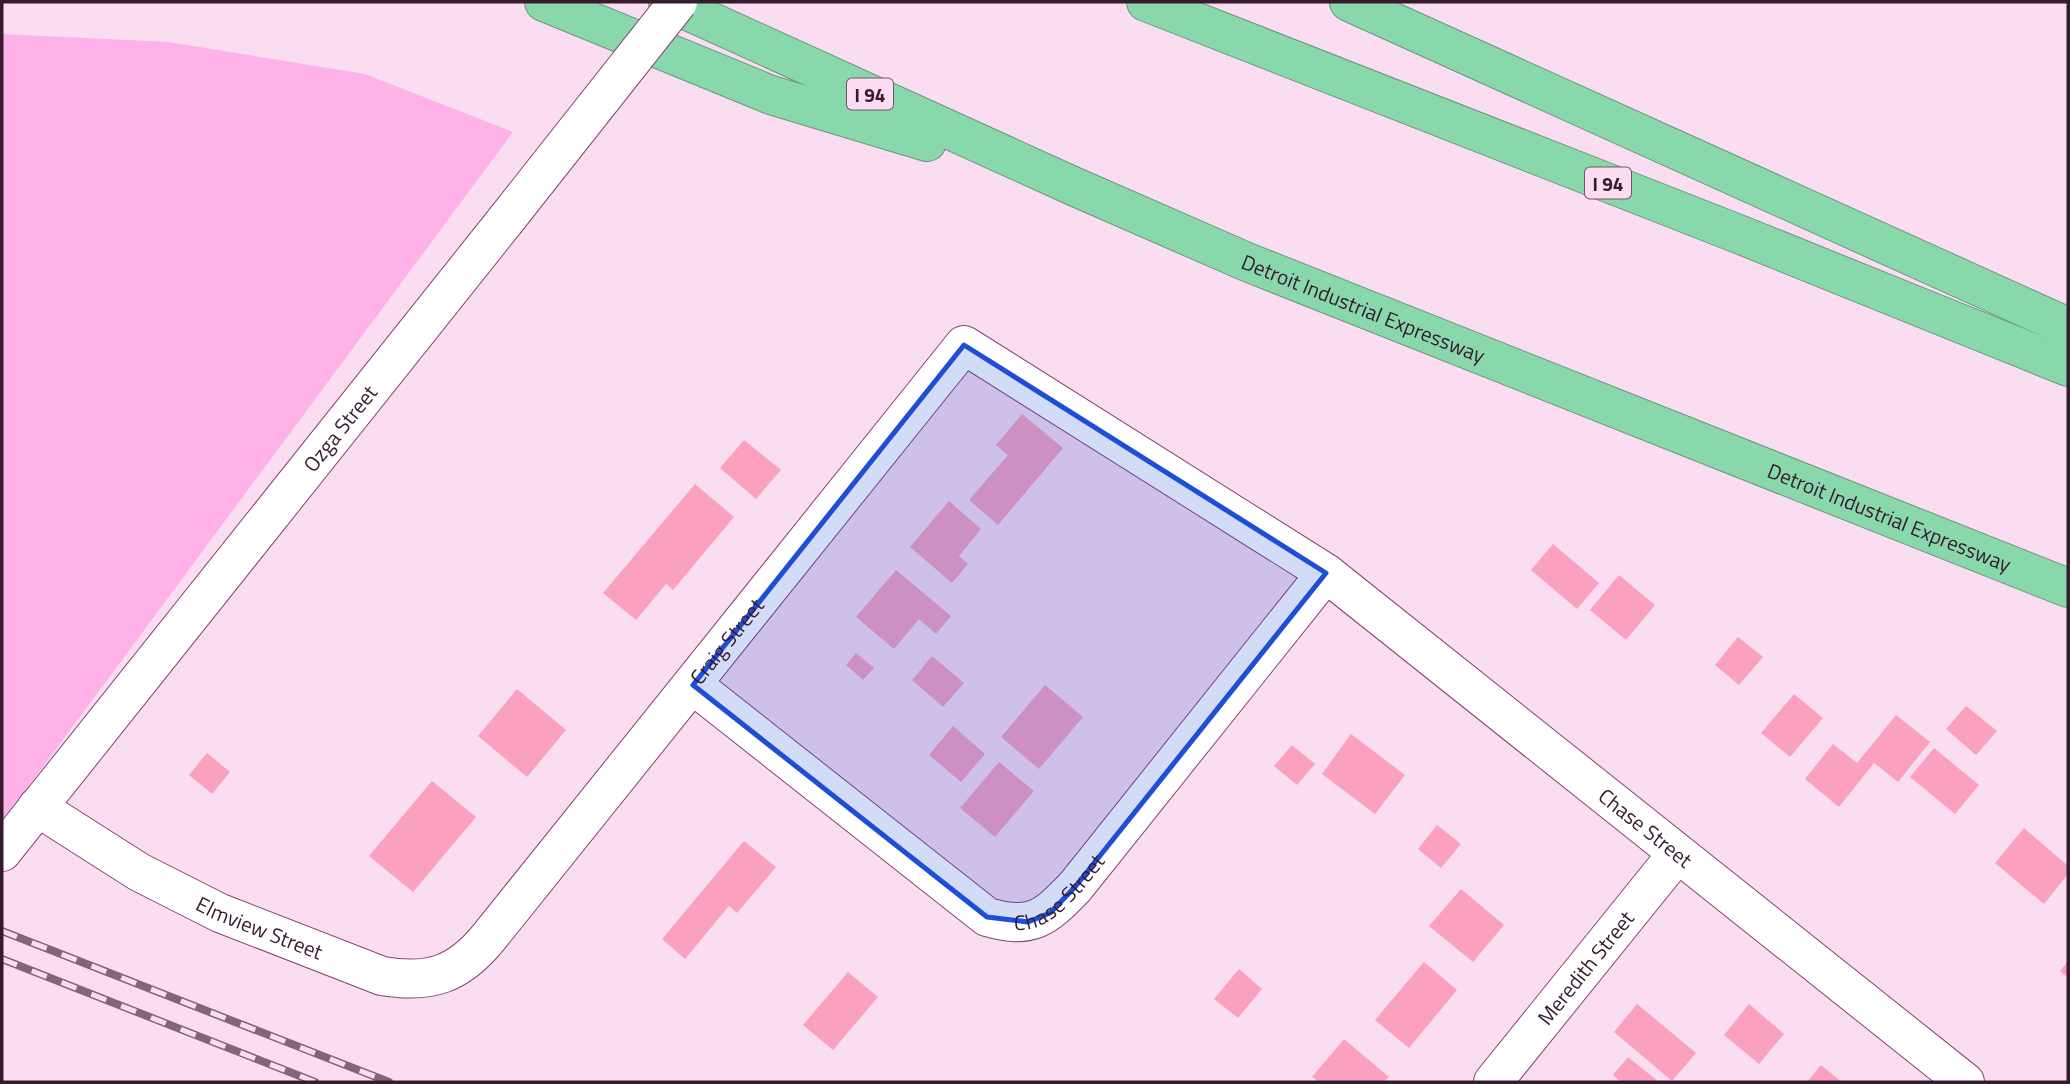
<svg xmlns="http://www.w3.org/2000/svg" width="2070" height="1084" font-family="'Titillium Web',sans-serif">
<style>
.green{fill:#feb2e7}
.building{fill:#f9a1be}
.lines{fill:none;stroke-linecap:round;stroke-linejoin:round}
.minor-casing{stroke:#854473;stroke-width:40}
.highway-casing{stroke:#6c9680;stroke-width:40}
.minor{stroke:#fff;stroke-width:38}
.highway{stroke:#89d8ac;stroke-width:38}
.rail-casing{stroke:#826579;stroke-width:8}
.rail{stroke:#fbddf1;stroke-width:5;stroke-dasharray:16;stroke-linecap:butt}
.minor-bridge-casing{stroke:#854473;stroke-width:40;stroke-linecap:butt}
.minor-bridge{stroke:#fff;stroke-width:38}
.marked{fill:#1d4ed8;fill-opacity:0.2;stroke:#1d4ed8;stroke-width:5;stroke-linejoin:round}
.labels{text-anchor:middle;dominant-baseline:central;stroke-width:5;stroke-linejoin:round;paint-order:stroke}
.shield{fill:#fbddf1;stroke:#715468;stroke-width:2}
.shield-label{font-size:19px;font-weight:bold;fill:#361a2e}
.street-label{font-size:21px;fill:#361a2e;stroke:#fbddf1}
</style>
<rect width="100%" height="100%" fill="#fbddf1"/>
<!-- green -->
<polygon class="green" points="2,34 169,42 365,74 513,132 2,822"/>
<!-- building -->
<g class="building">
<polygon points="1022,414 1063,448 998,525 969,500 1008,455 996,445"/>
<polygon points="744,440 781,470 756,499 720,468"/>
<polygon points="695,484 734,517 673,590 666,584 636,620 603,593"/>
<polygon points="949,501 981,529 959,556 968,564 952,583 910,547"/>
<polygon points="1553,544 1599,583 1577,609 1531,570"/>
<polygon points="896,570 951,616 936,634 919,619 894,649 856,617"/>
<polygon points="1619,575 1655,605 1626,640 1590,610"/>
<polygon points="1738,637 1763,657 1739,685 1715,665"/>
<polygon points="856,653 874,668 863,680 846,665"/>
<polygon points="932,656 964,683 943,707 912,680"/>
<polygon points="1045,685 1083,717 1039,769 1001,737"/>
<polygon points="517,689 566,730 527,777 478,736"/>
<polygon points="1794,694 1823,718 1790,757 1761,733"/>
<polygon points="1966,706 1997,731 1976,755 1946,729"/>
<polygon points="1896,715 1930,742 1898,782 1874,763 1839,807 1805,779 1833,744 1857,763"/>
<polygon points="953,726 985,754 961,782 929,755"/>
<polygon points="1351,734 1405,775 1375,814 1322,774"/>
<polygon points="1292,745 1315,764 1297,785 1274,766"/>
<polygon points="1934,748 1979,785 1955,814 1910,777"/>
<polygon points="207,753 230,772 212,794 189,775"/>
<polygon points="999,762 1034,791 995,837 960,808"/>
<polygon points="432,781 476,817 413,892 369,856"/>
<polygon points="1437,825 1461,844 1441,868 1418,849"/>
<polygon points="2024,828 2068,866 2068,874 2044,904 1995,863"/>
<polygon points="744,841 776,867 737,913 729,906 685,959 662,939"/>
<polygon points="1461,889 1504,925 1473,962 1429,926"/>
<polygon points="2068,961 2068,978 2060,971"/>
<polygon points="1424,962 1457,990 1409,1048 1375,1020"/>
<polygon points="1239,969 1262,989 1238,1018 1214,999"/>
<polygon points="848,972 878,997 833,1050 803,1025"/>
<polygon points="1637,1004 1696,1053 1672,1081 1614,1032"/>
<polygon points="1749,1004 1784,1034 1759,1064 1724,1035"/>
<polygon points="1344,1039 1389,1077 1384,1082 1319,1082 1312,1077"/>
<polygon points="1628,1057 1659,1082 1621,1082 1613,1075"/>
<polygon points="1821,1065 1842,1082 1807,1082"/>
</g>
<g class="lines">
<defs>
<g id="minor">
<path id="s1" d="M693,685L987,917C1032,930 1045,918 1075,887L1326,573"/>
<path id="s2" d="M37,807L139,872L220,913L382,976C430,984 458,975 489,937L964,345L1326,573L1965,1082"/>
<path id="s3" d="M2,852L505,221"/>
<path id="s4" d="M1493,1082L1677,854"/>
</g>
<g id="highway">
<polyline points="544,2 771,95 927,142"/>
<path id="s5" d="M668,2L1073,186L1247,262L2068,588"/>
<polyline points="1146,2 1741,235 2068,367"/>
<polyline points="1349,2 2068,327"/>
</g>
</defs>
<!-- minor casing -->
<use href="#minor" class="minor-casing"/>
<!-- highway casing -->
<use href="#highway" class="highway-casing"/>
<!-- minor -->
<use href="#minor" class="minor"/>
<!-- highway -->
<use href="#highway" class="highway"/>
<defs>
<g id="rail">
<polyline points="2,931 389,1082"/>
<polyline points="2,959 315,1082"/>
</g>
</defs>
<!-- rail casing -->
<use href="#rail" class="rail-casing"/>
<!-- rail -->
<use href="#rail" class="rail"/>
<defs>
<polyline id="minor-bridge" points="505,221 678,2"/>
</defs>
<!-- minor-bridge casing -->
<use href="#minor-bridge" class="minor-bridge-casing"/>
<!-- minor-bridge -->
<use href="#minor-bridge" class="minor-bridge"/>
</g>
<!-- marked area -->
<path class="marked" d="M964,345L1326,573L1075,887L1050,913L1028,922L987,917L693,685Z"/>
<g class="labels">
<!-- shield labels -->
<g class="shield">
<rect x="847" y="78.5" width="46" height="31" rx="5"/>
<rect x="1585" y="167.5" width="46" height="31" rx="5"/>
</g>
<g class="shield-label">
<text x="870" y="94">I 94</text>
<text x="1608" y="183">I 94</text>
</g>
<!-- street labels -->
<g class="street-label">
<text stroke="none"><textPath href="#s5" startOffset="760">Detroit Industrial Expressway</textPath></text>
<text stroke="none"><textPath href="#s3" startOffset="542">Ozga Street</textPath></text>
<text stroke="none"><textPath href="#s5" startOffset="1326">Detroit Industrial Expressway</textPath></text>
<text stroke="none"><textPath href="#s2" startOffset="886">Craig Street</textPath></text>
<text stroke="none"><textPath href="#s2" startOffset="2102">Chase Street</textPath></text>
<text stroke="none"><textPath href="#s1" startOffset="458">Chase Street</textPath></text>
<text stroke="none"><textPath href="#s2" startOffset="254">Elmview Street</textPath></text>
<text stroke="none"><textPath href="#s4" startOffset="147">Meredith Street</textPath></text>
</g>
</g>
<!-- border -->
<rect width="2070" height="1084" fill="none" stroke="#361a2e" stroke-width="7"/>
</svg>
